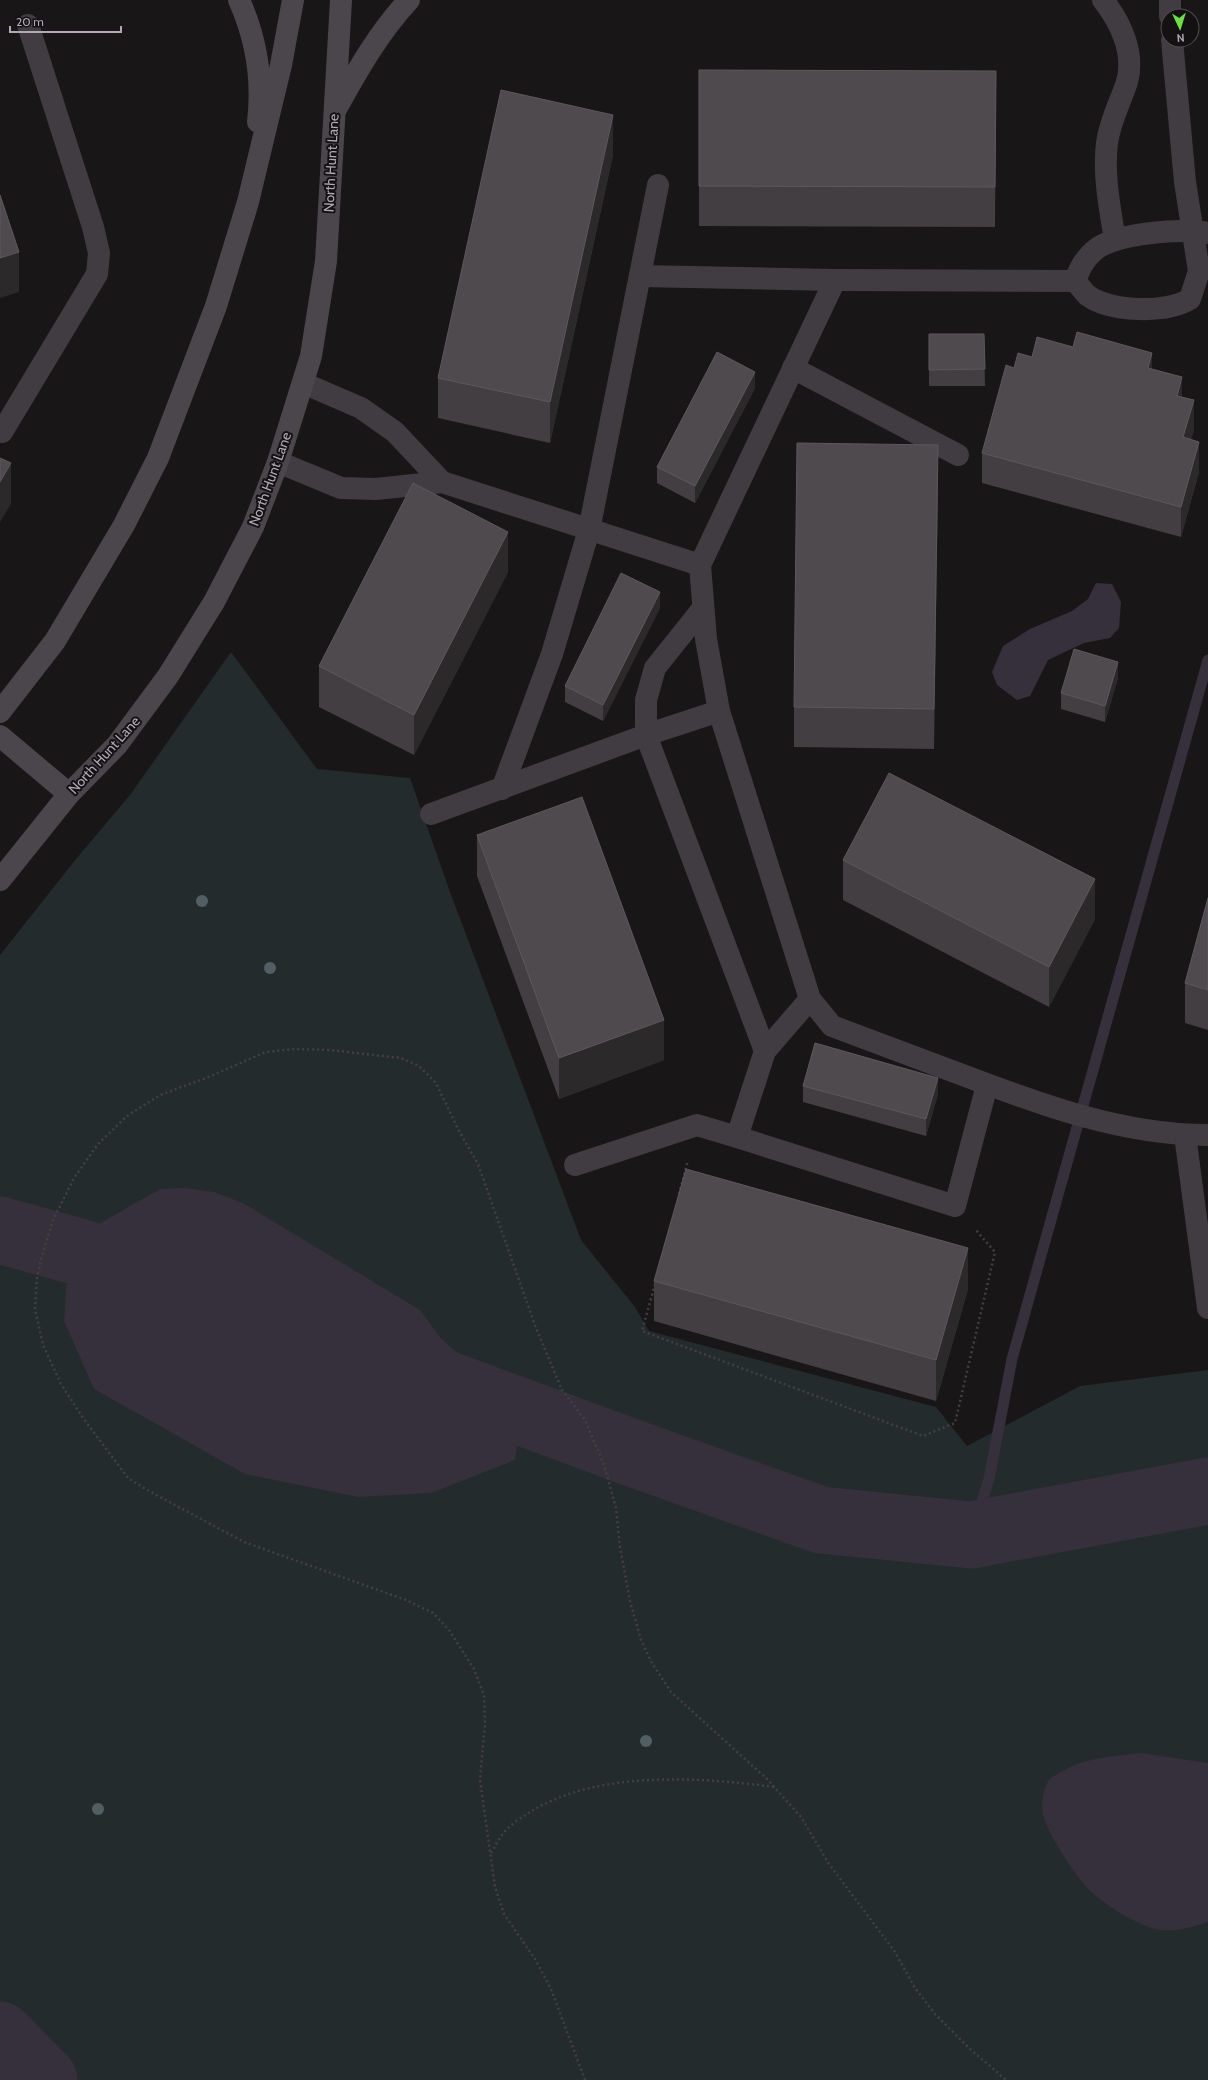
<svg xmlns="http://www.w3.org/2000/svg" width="1208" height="2080" font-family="Cabin,sans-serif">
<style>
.green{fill:#242b2c}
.water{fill:#362f3c}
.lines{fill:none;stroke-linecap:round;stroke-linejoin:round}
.stream{stroke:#362f3c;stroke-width:11}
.river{stroke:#362f3c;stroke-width:67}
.path{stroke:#443f45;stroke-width:2.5;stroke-dasharray:2 3;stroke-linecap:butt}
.lane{stroke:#413c41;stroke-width:22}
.secondary{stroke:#4b464c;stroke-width:22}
.tree{fill:#525f62}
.wall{fill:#423e42}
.shaded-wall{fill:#2c292b}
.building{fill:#4e4a4e;stroke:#5e585e}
.labels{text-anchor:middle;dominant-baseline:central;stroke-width:4;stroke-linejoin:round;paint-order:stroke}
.street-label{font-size:14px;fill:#b3a9b6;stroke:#131112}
</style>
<rect width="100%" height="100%" fill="#181617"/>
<!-- green -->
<polygon class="green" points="231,652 317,769 410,778 450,892 581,1240 635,1307 649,1331 936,1407 967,1446 1080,1386 1208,1370 1208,2080 0,2080 0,955 76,859 130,795"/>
<!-- water -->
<g class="water">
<polygon points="1096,583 1112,584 1121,602 1119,628 1110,638 1084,643 1048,660 1030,696 1017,700 997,685 992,672 1003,646 1030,629 1072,611 1088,599"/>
<polygon points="185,1188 214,1192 243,1203 420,1310 440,1337 479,1374 520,1424 515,1460 431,1493 358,1497 245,1474 94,1389 64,1321 68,1267 90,1229 160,1189"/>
<path d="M1141,1753L1208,1763V1922C1190,1928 1170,1934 1152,1928C1132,1921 1112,1909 1096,1896C1080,1884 1050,1838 1044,1818C1040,1808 1043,1789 1049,1780C1051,1777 1056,1775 1059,1773C1083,1758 1113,1756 1141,1753Z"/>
</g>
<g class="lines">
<!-- stream -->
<polyline class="stream" points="971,1535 989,1479 1012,1359 1208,660"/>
<!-- river -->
<g class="river">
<polyline points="0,1230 136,1268 166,1279"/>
<polyline points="419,1374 630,1452 821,1520 971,1535 1208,1491"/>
<polyline points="0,2035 44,2080"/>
</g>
<!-- path -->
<g class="path">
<polyline points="679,1194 688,1160"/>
<polyline points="655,1284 642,1331 923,1436 955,1423 995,1252 975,1229"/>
<path d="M491,1853C495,1847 498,1840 502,1835C509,1825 521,1818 530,1812C598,1770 699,1777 774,1787"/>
<polyline points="585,2080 551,1989 535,1959 504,1914 495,1887 480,1780 485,1723 484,1695 474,1669 449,1630 433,1613 406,1600 244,1542 147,1490 128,1478 83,1418 61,1384 43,1345 35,1309 37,1277 42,1256 53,1220 74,1178 98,1144 127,1116 160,1095 206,1078 266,1052 294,1049 330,1050 401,1058 419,1066 436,1083 458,1129 478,1164 536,1328 562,1390 585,1420 604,1465 616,1508 620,1547 630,1601 641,1640 652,1663 671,1692 767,1779 801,1817 829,1864 895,1952 915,1988 935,2014 970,2049 1006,2080"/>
</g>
<!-- lane -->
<g class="lane">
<path d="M1103,0C1121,23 1135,53 1127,82C1120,103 1110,121 1107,143C1103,175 1110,209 1115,240"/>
<polyline points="1170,0 1170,16"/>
<path d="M640,276L835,280L1075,281C1080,268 1084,259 1095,250C1115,233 1182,228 1208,233"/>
<path d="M835,280L700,565L706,639L719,711L810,999L832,1026C875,1042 917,1058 960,1074C1039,1104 1122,1135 1208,1135"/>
<path d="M1075,281C1079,285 1083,291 1087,295C1109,312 1166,314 1190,299L1199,271L1185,182L1172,40"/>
<polyline points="793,368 958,455"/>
<polyline points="303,383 361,408 395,432 442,482"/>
<polyline points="0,430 2,432 97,274 99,253 93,227 28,25"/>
<polyline points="278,462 341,488 376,489 442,482 700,565"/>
<polyline points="703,608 655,668 646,700 646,735 765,1051"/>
<polyline points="502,789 552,654 589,530 658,185"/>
<polyline points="431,814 646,735 719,711"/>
<polyline points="810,999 765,1051 737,1137 955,1206 987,1085"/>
<polyline points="1185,1135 1208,1308"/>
<polyline points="575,1165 697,1125 737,1137"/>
</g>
<!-- secondary -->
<g class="secondary">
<path d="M239,0C256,38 263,80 258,122"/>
<path d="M336,109C357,71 379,32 409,0"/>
<polyline points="0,712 55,641 124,525 158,458 216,306 248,202 281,65 293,0"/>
<polyline points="0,736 69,794"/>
<polyline points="0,880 69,794 117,745 168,676 214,602 253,527 278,462 311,356 326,261 341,0"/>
</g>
</g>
<!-- trees -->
<g class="tree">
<circle cx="202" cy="901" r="6"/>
<circle cx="270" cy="968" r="6"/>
<circle cx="646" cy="1741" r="6"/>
<circle cx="98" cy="1809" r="6"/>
</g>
<!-- wall -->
<g class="wall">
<polygon points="699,70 996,71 995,227 699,226"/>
<polygon points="613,155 550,443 438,418 438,378"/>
<polygon points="929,334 984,334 985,386 929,386"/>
<polygon points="1032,357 1152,369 1182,397 1194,430 1191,439 1199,472 1181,537 982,483 982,453 1014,368"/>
<polygon points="755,388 695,503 657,483 657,467"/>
<polygon points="938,485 934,749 794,747 794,707"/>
<polygon points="508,572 414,755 319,707 319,666"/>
<polygon points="660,608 603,721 565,702 565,686"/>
<polygon points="1118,678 1105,722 1061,709 1061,693"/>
<polygon points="477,835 664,1060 559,1099 477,876"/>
<polygon points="843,860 1095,919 1049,1007 843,900"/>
<polygon points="1208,898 1208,1030 1185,1023 1185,983"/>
<polygon points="803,1086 938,1094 926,1136 803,1102"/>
<polygon points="654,1281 968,1289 936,1401 654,1321"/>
</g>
<!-- shaded-wall -->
<g class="shaded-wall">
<polygon points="613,115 613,155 550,443 550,402"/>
<polygon points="19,252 19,292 0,298 0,258"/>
<polygon points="1152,353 1152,383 1148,368"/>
<polygon points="755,372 755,388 695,503 695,486"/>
<polygon points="1182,377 1182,407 1177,396"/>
<polygon points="1194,400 1194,430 1183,467 1183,437"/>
<polygon points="1199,442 1199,472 1181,537 1181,507"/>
<polygon points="938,445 938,485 934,749 934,709"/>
<polygon points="11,463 11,504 0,522 0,482"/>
<polygon points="508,532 508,572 414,755 414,715"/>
<polygon points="660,592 660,608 603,721 603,705"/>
<polygon points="1118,662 1118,678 1105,722 1105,706"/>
<polygon points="1095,879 1095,919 1049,1007 1049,967"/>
<polygon points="664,1020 664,1060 559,1099 559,1058"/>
<polygon points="938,1078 938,1094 926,1136 926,1119"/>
<polygon points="968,1248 968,1289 936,1401 936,1360"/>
</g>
<!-- building -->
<g class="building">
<polygon points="699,70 996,71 995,187 699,186"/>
<polygon points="501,90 613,115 550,402 438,378"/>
<polygon points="0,195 19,252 0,258"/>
<polygon points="1077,332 1152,353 1148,368 1182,377 1177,396 1194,400 1183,437 1199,442 1181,507 982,453 1006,365 1014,368 1018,353 1032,357 1037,337 1073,347"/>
<polygon points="929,334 984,334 985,369 929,370"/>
<polygon points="717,352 755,372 695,486 657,467"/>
<polygon points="797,443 938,445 934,709 794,707"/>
<polygon points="0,458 11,463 0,482"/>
<polygon points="413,483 508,532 414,715 319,666"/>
<polygon points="621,573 660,592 603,705 565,686"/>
<polygon points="1074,649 1118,662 1105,706 1061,693"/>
<polygon points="889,773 1095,879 1049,967 843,860"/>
<polygon points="582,797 664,1020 559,1058 477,835"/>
<polygon points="1208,898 1208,990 1185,983"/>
<polygon points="815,1043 938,1078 926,1119 803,1086"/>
<polygon points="686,1169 968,1248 936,1360 654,1281"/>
</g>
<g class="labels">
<!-- street labels -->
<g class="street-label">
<text transform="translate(331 163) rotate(-87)">North Hunt Lane</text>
<text transform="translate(270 479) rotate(-70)">North Hunt Lane</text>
<text transform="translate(104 755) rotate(-48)">North Hunt Lane</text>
</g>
</g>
<!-- north arrow -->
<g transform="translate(1180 28) rotate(176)"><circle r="19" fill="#131112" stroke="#534e54"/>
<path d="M0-3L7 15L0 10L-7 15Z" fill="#6ee046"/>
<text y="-6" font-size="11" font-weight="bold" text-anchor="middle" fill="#b3a9b6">N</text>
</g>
<!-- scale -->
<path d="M10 26v6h111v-6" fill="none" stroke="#b3a9b6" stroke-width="2"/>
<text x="16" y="26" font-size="12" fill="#b3a9b6" stroke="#131112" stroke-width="3" paint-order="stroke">20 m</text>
</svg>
